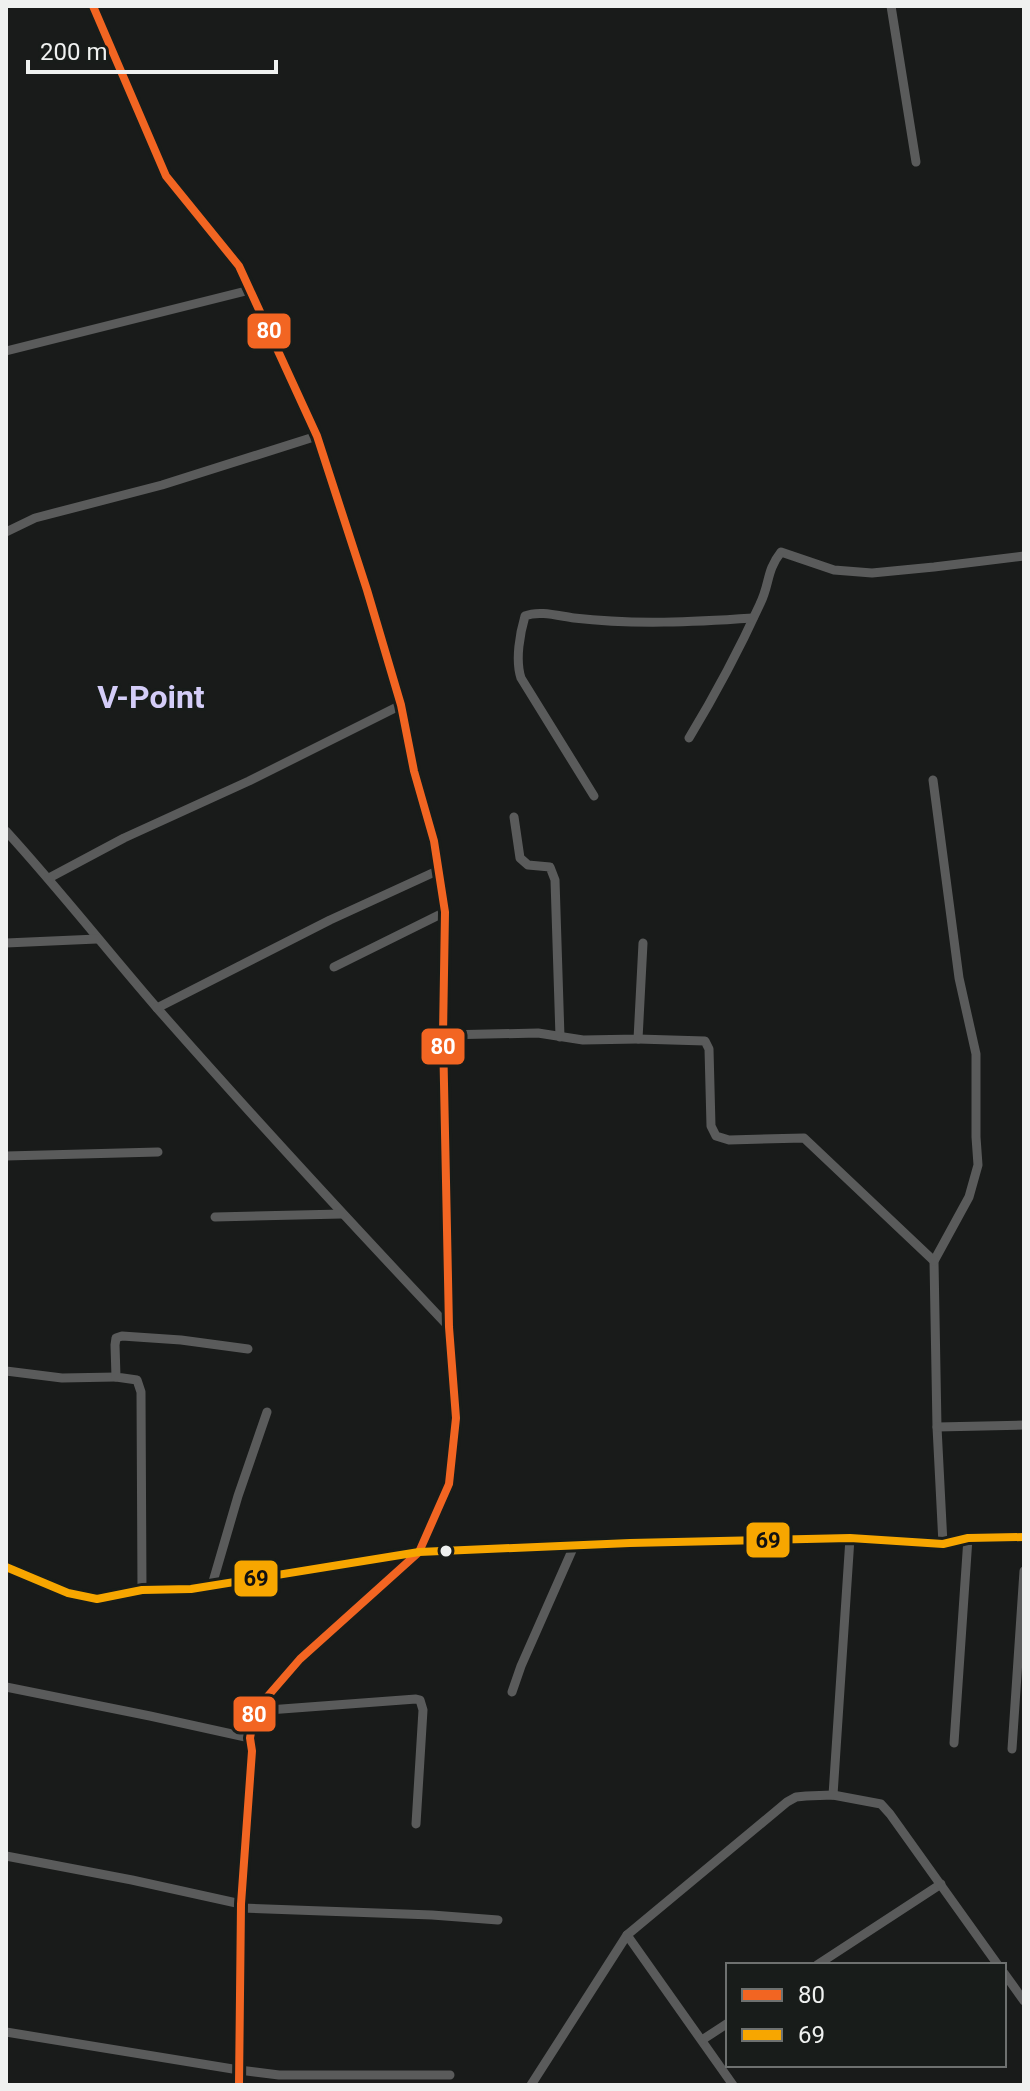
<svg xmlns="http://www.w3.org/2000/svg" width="1030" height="2091" font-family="Roboto,sans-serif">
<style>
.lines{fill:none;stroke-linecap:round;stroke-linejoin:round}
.minor{stroke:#5a5b5b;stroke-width:9}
.bus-1-casing{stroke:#181c1a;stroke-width:14}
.bus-2-casing{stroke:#181c1a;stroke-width:14}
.bus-1{stroke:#f26522;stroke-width:8}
.bus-2{stroke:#f7a600;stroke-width:8}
.bus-dot{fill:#eff1f0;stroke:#181c1a;stroke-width:3}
.labels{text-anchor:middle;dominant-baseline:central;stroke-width:6;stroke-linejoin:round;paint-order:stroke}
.quarter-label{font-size:32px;font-weight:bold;fill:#d4cdf8;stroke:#181c1a}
.line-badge{stroke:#181c1a;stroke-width:3}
.badge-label{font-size:22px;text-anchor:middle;font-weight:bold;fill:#fff}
.pale-badge-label{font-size:22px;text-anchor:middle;font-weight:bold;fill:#111}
</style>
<rect width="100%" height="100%" fill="#191b1a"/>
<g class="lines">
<!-- minor -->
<g class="minor">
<polyline points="93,6 166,176 239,266 317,436 367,590 401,705 414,771 434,841 445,912 443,1035 449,1327 456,1418 449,1484 419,1552 300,1659 255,1711 250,1738 252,1751 241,1904 239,2085"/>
<polyline points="891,6 916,162"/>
<polyline points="6,351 250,290"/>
<polyline points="6,532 35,518 162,485 317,436"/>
<path d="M689,738C715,695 739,650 760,604C770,584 766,571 781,552L834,570L872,573L934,567L1024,556"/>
<polyline points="933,780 959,978 976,1054 976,1137 978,1165 969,1197 934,1261 937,1427 943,1544"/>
<path d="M594,796L521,678C515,660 520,633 525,616C539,610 559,616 574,618C634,625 694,622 753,618"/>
<polyline points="514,817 520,858 528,865 550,867 555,880 560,1037"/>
<path d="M6,831C58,888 106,949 157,1008C252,1116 350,1222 449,1327"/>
<polyline points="49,878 124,838 249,781 401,705"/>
<polyline points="6,943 97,939"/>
<polyline points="334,967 445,912"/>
<polyline points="157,1008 330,920 439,870"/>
<polyline points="443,1035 538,1033 583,1040 638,1039 643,943"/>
<polyline points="638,1039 705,1041 709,1049 711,1126 716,1136 729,1140 804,1138 934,1261"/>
<polyline points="6,1156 158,1152"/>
<polyline points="215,1217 342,1214"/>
<polyline points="6,1371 62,1378 116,1377"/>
<polyline points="937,1427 1024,1425"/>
<polyline points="6,1567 68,1593 97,1599 142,1590 191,1589 419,1552 630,1543 850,1538 943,1544 968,1538 1024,1537"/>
<polyline points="212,1585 238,1496 267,1412"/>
<polyline points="142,1590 141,1392 137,1380 116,1377 115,1345 116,1338 122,1336 181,1340 248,1349"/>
<polyline points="6,1687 150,1716 250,1738"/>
<polyline points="512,1692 521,1666 574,1546"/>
<polyline points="255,1711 416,1699 420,1700 423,1710 416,1824"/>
<polyline points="954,1743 968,1538"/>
<polyline points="1012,1749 1024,1571"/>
<polyline points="833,1795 850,1538"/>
<polyline points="6,1856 132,1880 241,1904"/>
<polyline points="242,1908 432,1915 498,1920"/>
<polyline points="627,1935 733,2085"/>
<polyline points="817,1965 941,1884"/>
<polyline points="1004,1973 1024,2001"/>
<polyline points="6,2032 239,2070 279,2075 450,2075"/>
<polyline points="702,2040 728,2023"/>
<polyline points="531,2085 627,1935 787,1802 796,1797 806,1796 833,1795 881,1804 890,1814 998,1965"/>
</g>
<defs>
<polyline id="bus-1" points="93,6 166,176 239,266 317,436 367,590 401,705 414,771 434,841 445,912 443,1035 449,1327 456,1418 449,1484 419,1552 300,1659 255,1711 250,1738 252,1751 241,1904 239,2085"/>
<polyline id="bus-2" points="6,1567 68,1593 97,1599 142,1590 191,1589 419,1552 630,1543 850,1538 943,1544 968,1538 1024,1537"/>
</defs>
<!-- bus-1 casing -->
<use href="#bus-1" class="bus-1-casing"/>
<!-- bus-2 casing -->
<use href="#bus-2" class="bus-2-casing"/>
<!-- bus-1 -->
<use href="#bus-1" class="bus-1"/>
<!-- bus-2 -->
<use href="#bus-2" class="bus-2"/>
</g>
<!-- markers -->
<circle class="bus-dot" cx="446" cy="1551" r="7"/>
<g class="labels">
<!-- quarter labels -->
<g class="quarter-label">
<text x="151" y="697">V-Point</text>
</g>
</g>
<g class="line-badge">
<rect x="246" y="312" width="46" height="38" rx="8" fill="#f26522"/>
<rect x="420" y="1027" width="46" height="39" rx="8" fill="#f26522"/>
<rect x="745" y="1521" width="46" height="38" rx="8" fill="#f7a600"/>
<rect x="233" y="1559" width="46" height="39" rx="8" fill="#f7a600"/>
<rect x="232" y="1695" width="45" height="38" rx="8" fill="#f26522"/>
</g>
<g class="badge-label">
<text x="269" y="338">80</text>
<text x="443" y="1054">80</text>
<text x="254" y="1722">80</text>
</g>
<g class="pale-badge-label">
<text x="768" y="1548">69</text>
<text x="256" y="1586">69</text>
</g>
<!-- border -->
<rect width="1030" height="2091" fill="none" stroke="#eff1f0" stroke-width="16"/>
<!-- legend -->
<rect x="726" y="1963" width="280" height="104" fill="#181c1a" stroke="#6e7170" stroke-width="2"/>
<rect x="742" y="1989" width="40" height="12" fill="#f26522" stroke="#6e7170" stroke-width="2"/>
<text x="798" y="2003" font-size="24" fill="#eff1f0">80</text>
<rect x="742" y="2029" width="40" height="12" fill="#f7a600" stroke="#6e7170" stroke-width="2"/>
<text x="798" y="2043" font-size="24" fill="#eff1f0">69</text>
<!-- scale -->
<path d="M28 60v12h248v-12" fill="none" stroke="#eff1f0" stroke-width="4"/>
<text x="40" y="60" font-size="24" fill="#eff1f0" stroke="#181c1a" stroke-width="6" paint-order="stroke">200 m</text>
</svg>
